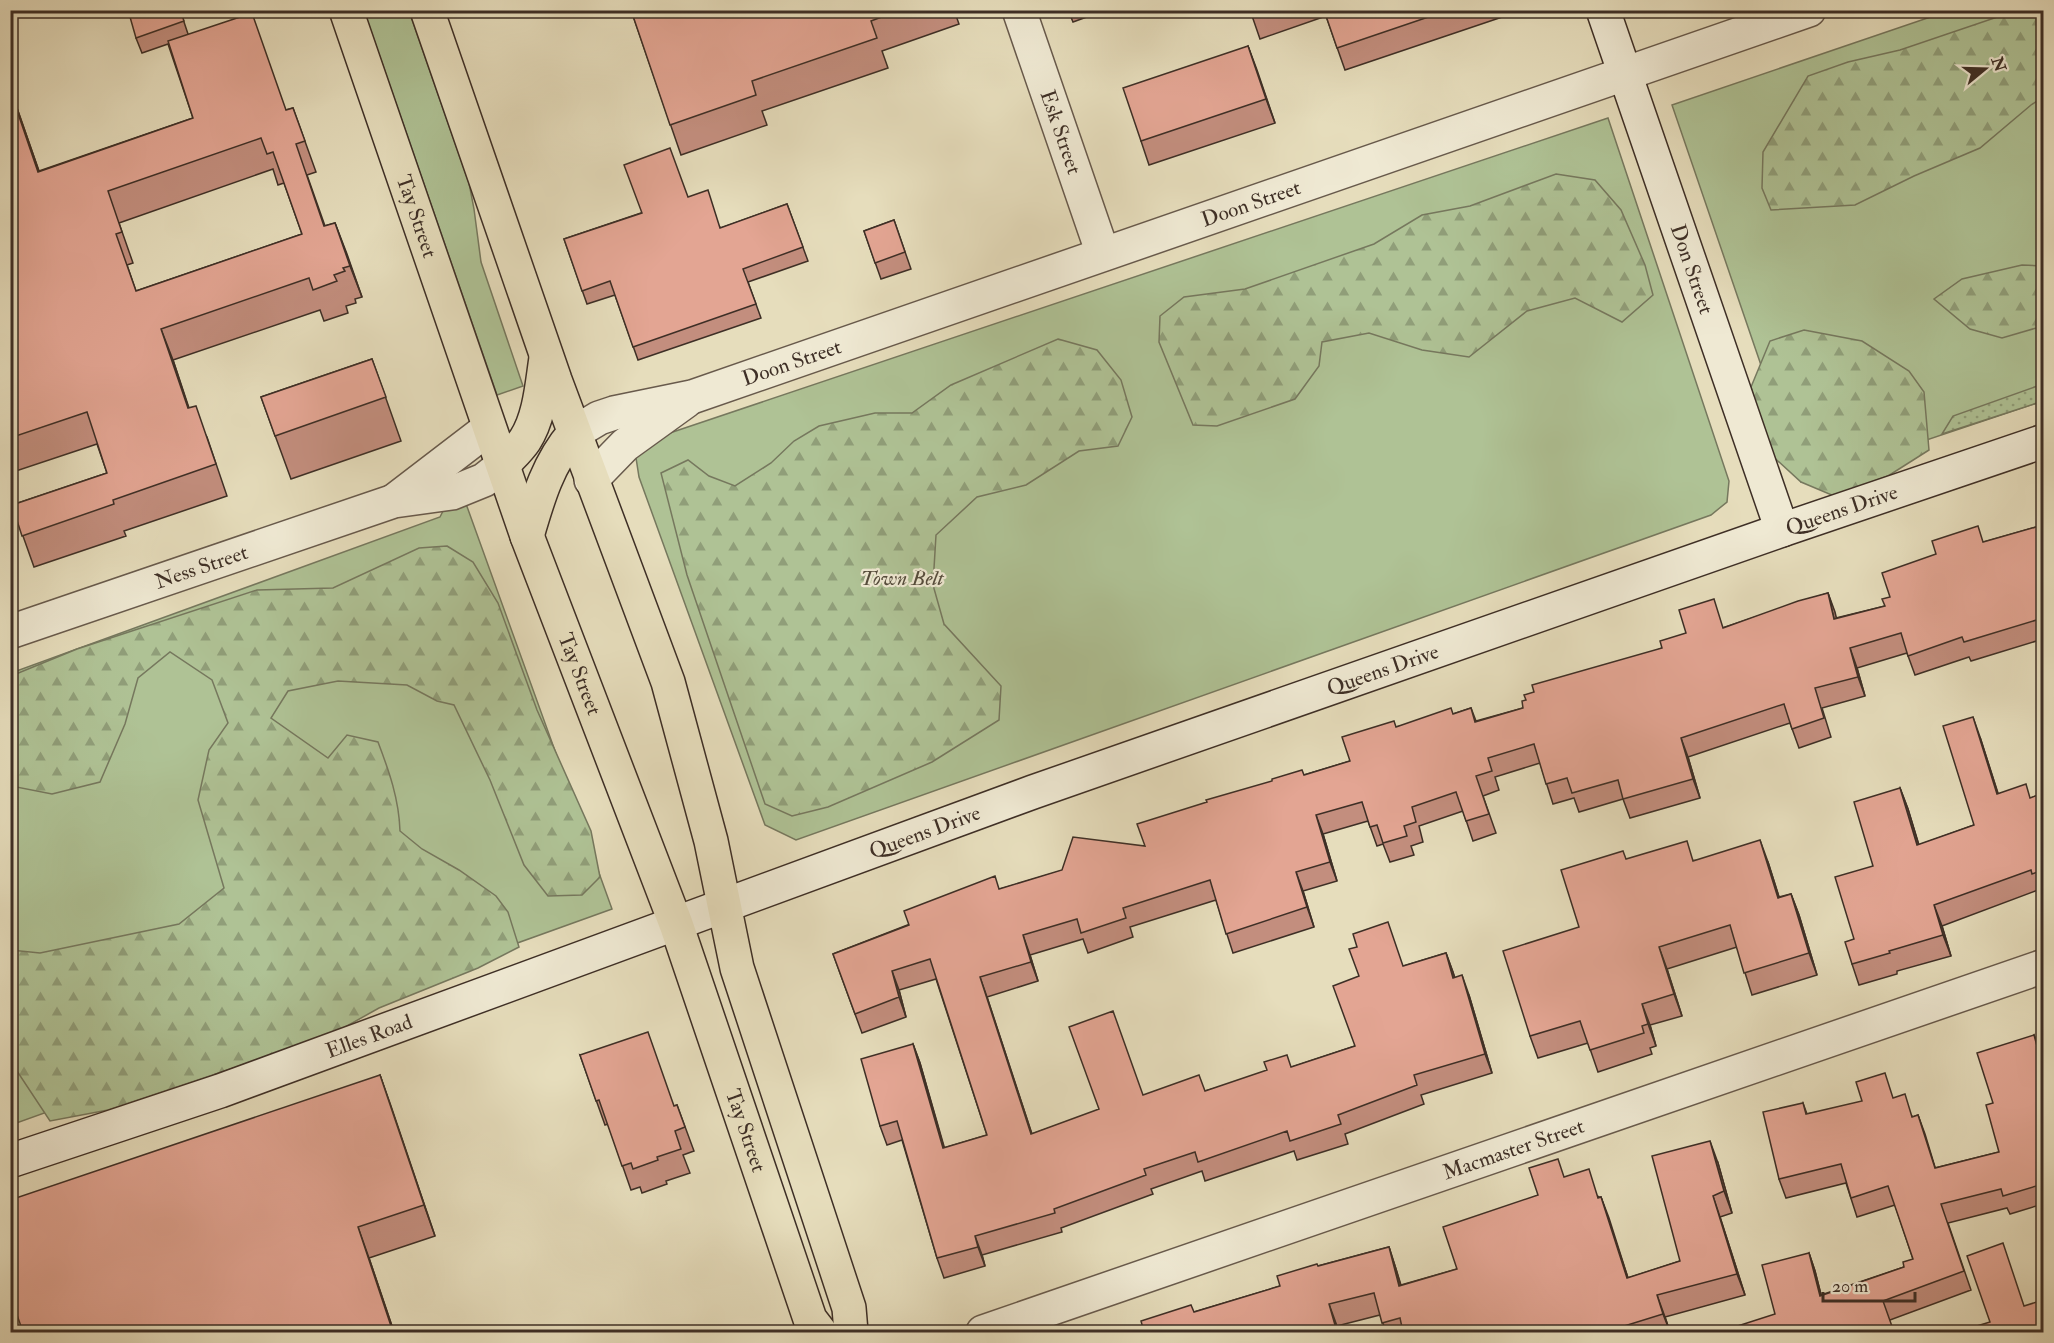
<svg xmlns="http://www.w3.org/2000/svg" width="2054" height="1343" font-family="'IM FELL Double Pica',serif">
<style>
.green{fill:#afc295;stroke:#76785e;stroke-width:1.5}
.forest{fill:url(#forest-firs);stroke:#76785e;stroke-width:1.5}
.garden{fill:url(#garden-dots);stroke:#76785e;stroke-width:1.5}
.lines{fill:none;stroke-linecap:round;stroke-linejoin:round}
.street-casing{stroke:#685a4c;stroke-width:36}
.secondary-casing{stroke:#3e2f26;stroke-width:36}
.highway-casing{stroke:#3e2f26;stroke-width:36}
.street{stroke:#efe9d3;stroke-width:33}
.secondary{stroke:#efe9d3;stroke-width:33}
.highway{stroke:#e6ddbc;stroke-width:33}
.wall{fill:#c38e7e;stroke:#3e2f26;stroke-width:1.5;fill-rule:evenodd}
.shaded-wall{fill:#9f7467;stroke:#3e2f26;stroke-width:1.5}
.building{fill:#e3a593;stroke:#3e2f26;stroke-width:1.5;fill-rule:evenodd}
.labels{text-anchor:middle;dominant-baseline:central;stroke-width:4.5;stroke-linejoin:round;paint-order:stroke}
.street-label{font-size:21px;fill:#3e2f26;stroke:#efe9d3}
.park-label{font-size:21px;font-style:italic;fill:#554c3c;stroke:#efe9d3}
</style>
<defs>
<pattern id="forest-firs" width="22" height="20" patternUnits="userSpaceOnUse" patternTransform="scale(1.5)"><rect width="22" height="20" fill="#afc295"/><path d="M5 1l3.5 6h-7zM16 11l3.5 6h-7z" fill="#909e79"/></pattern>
<pattern id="garden-dots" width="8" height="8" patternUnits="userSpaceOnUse" patternTransform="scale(1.5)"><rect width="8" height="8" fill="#afc295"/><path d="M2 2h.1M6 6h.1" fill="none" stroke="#909e79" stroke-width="1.8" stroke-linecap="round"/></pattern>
</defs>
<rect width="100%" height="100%" fill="#e6ddbc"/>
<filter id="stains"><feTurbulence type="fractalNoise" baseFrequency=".00333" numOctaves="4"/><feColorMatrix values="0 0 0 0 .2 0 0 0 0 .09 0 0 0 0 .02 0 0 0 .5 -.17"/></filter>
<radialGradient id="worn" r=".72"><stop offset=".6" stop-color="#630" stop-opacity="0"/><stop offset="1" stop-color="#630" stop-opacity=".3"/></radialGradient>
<!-- green -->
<g class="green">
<polygon points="364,11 409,11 469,183 474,209 481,262 523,386 497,395"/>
<polygon points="1948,11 2043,11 2043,401 1801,482 1672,105"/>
<polygon points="1608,118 1729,481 1727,502 1711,515 796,840 765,825 639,477 634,445"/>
<polygon points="465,501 612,909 11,1125 11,673 440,517 445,507"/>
</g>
<!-- forest -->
<g class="forest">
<polygon points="2015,11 2043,11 2043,97 2031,105 1980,148 1914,176 1855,205 1771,210 1762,188 1763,152 1808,76 1848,62 1900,50"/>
<polygon points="1556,174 1595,180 1621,210 1645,265 1653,295 1622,322 1575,298 1527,311 1469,357 1422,350 1369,333 1322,342 1319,366 1295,399 1217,426 1193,425 1159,342 1160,316 1184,297 1245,289 1374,244 1422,215 1470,206"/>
<polygon points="2022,265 2043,266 2043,326 2002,338 1970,329 1934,299 1962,279"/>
<polygon points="1804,330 1862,341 1909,371 1924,392 1929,450 1888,476 1834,496 1801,482 1768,452 1751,387 1770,341"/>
<polygon points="1058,339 1097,350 1121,380 1132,417 1118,446 1079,451 1026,485 977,497 936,535 933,585 944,624 1001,686 999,720 932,762 828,807 792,816 765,804 687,575 661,473 688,460 709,476 735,486 771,463 794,441 819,426 875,413 912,413 951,385"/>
<path d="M447,546L473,562L498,603L537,710L591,831L600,877L582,895L548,896L524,865L490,780L454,705L437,701L407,685L338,681L288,691L271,718L328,758L347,735L378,742C389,771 399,799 400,831L422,849L459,870L496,896L508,912L519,947L478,968L379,1008L329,1036L108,1110L50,1121L11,1062V950L40,953L179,924L224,888L198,800L209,750L228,723L212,680L170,652L138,678L125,724L100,782L52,794L11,786V676L77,649L257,590L333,588L419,548Z"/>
</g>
<!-- garden -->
<polygon class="garden" points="2043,384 2043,401 1942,434 1953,416"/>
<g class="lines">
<defs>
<g id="street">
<path id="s1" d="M1019,10L1103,254"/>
<path id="s2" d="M574,433L599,418L614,413L692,397L1809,10"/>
<polyline points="591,480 625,445 686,401"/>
<polyline points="395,500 489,428"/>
<path id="s3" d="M10,632L394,501L452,493L484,480L503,465"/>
<path id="s4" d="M983,1332L2044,966"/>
</g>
<g id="secondary">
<path id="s5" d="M1603,10L1782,530"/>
<path id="s6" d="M10,1161L220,1091L1033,792L1782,530L2044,441"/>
</g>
<g id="highway">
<path id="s7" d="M346,10L527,536L676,924L810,1319L820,1332"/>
<polyline points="427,10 555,380 668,682 711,841 737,968 849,1308 851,1332"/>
<path d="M503,465C510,457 519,449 525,440C540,417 542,384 546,358"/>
<path d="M527,536C538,498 548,463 574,433"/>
</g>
</defs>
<!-- street casing -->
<use href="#street" class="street-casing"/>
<!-- secondary casing -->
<use href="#secondary" class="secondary-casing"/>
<!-- highway casing -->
<use href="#highway" class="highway-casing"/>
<!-- street -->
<use href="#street" class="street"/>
<!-- secondary -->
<use href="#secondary" class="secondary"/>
<!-- highway -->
<use href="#highway" class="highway"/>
</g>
<!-- wall -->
<g class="wall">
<path d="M180,10L188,34L286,110L293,108L316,172L307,175L325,226L335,223L362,297L355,299L356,303L346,306L348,313L324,321L320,310L173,360L189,408L207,437L227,496L124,531L126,536L34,567L12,505L107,473L97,444L10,473V88L39,171L193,118L168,44L142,53L136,38ZM273,169L278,185L284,183L302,234L136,291L127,265L133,263L119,223Z"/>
<polygon points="631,10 954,10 959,24 882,51 888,68 762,111 767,125 681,155"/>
<polygon points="1068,10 1106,10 1073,22"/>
<polygon points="1250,10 1523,10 1345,70 1326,16 1260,39"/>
<polygon points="1248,46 1275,123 1149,165 1141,141"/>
<polygon points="688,197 721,228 787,204 808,261 748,282 761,318 638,360 615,295 587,304 564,239"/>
<polygon points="894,220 911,269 881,279 864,231"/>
<polygon points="372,359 401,441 291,479 261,397"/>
<polygon points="2043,525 2043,639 1971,661 1969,657 1915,675 1907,653 1857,668 1865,696 1822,708 1831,737 1799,748 1790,723 1688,757 1700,798 1630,818 1623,799 1579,812 1574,798 1553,804 1540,763 1495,777 1499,790 1483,796 1496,833 1473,841 1463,811 1419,826 1423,842 1411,846 1414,855 1390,862 1383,844 1377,846 1368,821 1323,834 1337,881 1303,891 1314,927 1233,953 1216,900 1130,927 1133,937 1088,953 1083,939 1030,955 1038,981 987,997 1032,1134 1143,1095 1205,1091 1292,1067 1355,1046 1404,966 1446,953 1455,978 1469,995 1492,1073 1421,1095 1424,1104 1345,1134 1348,1144 1297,1160 1294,1151 1205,1181 1202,1171 1151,1189 1153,1194 1061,1228 1062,1232 982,1255 985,1266 944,1278 937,1258 902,1140 887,1145 880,1126 913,1044 920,1063 944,1148 987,1135 936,979 899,990 906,1017 862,1033 833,954 1000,889 1145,846 1304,775 1350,761 1396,727 1453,714 1471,708 1476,721 1523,708 1662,648 1828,593 1836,618 1885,606 1890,597 1984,542"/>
<polygon points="1980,737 1998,794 2031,798 2043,793 2043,893 2040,894 2038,890 1942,926 1951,956 1897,971 1897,974 1859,985 1852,964 1854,939 1873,866 1900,788 1908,809 1919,845 1974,825"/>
<polygon points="1626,859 1768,862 1779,897 1791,894 1799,915 1817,975 1752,995 1737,947 1667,969 1682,1016 1650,1025 1656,1046 1650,1048 1652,1054 1598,1072 1588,1043 1538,1058 1530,1036 1579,927"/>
<polygon points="2034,1035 2043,1064 2043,1204 2010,1214 2007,1208 1948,1223 1971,1290 1890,1320 1775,1314 1809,1253 1815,1271 1821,1295 1904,1267 1913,1259 1895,1205 1857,1217 1846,1183 1786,1198 1779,1179 1803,1103 1807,1114 1894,1098 1913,1117 1918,1115 1935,1168 1999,1152 1993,1103"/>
<polygon points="580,1055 674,1106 677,1105 694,1151 683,1155 690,1173 666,1181 667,1184 642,1193 640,1187 631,1190 608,1124 605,1125"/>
<polygon points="380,1075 435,1236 369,1258 394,1332 23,1332"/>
<polygon points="1718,1163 1732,1213 1720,1217 1745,1295 1665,1317 1670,1332 1386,1332 1380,1315 1337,1326 1194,1312 1280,1286 1318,1266 1389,1247 1396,1269 1401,1285 1457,1269 1538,1195 1565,1177 1599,1197 1601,1197 1628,1278 1680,1261"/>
</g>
<!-- shaded-wall -->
<g class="shaded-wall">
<polygon points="1248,46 1257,70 1275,123 1266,99"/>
<polygon points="10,88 50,203 38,172"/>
<polygon points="335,223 347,254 362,297 350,266"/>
<polygon points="161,329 173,360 199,440 188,408"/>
<polygon points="1828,593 1835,612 1841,638 1834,619"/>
<polygon points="1850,648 1857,668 1865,696 1858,677"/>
<polygon points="1973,717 1980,737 2005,815 1997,794"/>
<polygon points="1681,738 1688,757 1700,798 1693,779"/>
<polygon points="1900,788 1908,809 1925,866 1917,845"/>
<polygon points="1316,815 1323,834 1337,881 1330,862"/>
<polygon points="1760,840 1768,862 1786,919 1778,898"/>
<polygon points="1296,872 1303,891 1314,927 1307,907"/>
<polygon points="1791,894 1799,915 1817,975 1809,953"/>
<polygon points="1934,905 1942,926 1951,956 1943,935"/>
<polygon points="1023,935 1030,955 1038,981 1031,962"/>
<polygon points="1659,947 1667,969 1682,1016 1674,994"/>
<polygon points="1446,953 1453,972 1460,997 1453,978"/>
<polygon points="892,971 899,990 906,1017 899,997"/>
<polygon points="1462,975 1469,995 1492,1073 1485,1054"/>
<polygon points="980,977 987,997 1038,1153 1031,1134"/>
<polygon points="1642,1004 1650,1025 1656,1046 1648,1024"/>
<polygon points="2034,1035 2041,1054 2043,1064 2043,1068"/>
<polygon points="913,1044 920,1063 950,1167 943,1148"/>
<polygon points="380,1075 391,1106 435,1236 424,1205"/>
<polygon points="1918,1115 1925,1134 1941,1187 1935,1168"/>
<polygon points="1710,1141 1718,1163 1732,1213 1724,1191"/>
<polygon points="1713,1196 1720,1217 1745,1295 1737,1274"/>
<polygon points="1601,1197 1609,1218 1635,1300 1627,1278"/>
<polygon points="358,1227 369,1258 394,1332 393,1332"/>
<polygon points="975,1236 982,1255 985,1266 978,1247"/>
<polygon points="1389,1247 1396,1269 1407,1308 1399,1286"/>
<polygon points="1809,1253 1815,1271 1826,1314 1820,1296"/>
<polygon points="1657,1295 1665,1317 1670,1332 1663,1314"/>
<polygon points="1329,1304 1337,1326 1339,1332 1337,1332"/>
</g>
<!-- building -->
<g class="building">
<polygon points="128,10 180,10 184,21 136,38"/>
<polygon points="631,10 900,10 871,21 877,38 752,81 756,95 670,125"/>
<polygon points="1250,10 1271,10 1252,17"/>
<polygon points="1324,10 1449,10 1337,48"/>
<path d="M252,13L286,110L293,108L305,141L296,144L324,226L335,223L350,266L343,268L345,271L334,275L337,281L313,290L309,278L161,329L188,408L196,406L216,464L113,500L114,504L22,536L12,505L107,473L87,412L10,438V90L38,172L193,118L168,41ZM261,138L267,154L273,152L302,234L136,291L116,234L122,232L108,191Z"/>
<polygon points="1248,46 1266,99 1141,141 1123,88"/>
<polygon points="670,148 688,197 708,190 720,228 787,204 803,247 743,269 756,304 633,347 610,281 582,291 564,239 642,213 624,165"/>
<polygon points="894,220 905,252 875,263 864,231"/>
<polygon points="372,359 386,397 275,436 261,397"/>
<polygon points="2043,525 2043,618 1964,642 1962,637 1908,656 1901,633 1850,648 1858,677 1815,688 1824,718 1792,729 1784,704 1681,738 1693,779 1623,799 1618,780 1572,793 1567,778 1546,784 1534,744 1488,758 1492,771 1476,776 1489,814 1466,821 1456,792 1412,807 1416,822 1404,826 1407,836 1383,843 1377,825 1370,827 1362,802 1316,815 1330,862 1296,872 1307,907 1226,934 1210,880 1123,908 1126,918 1081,933 1077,919 1023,935 1031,962 980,977 1031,1134 1099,1109 1069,1027 1113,1011 1143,1095 1199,1075 1205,1091 1267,1070 1264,1062 1287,1055 1291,1067 1355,1046 1333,986 1359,976 1349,949 1357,947 1353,934 1388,922 1403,966 1446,953 1453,978 1462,975 1485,1054 1414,1075 1417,1085 1338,1115 1341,1124 1290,1141 1287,1131 1198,1162 1195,1152 1144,1169 1146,1175 1054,1209 1055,1213 975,1236 978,1247 937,1258 897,1121 880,1126 861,1059 913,1044 943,1148 987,1135 930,959 892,971 899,997 855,1014 833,954 909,925 904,911 995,876 999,889 1062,870 1073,837 1145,846 1137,824 1207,802 1206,800 1272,781 1272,779 1302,770 1304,775 1350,761 1342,737 1394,721 1396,727 1451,708 1453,714 1471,708 1475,722 1523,708 1522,701 1526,700 1524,695 1534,692 1532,685 1662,648 1660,641 1686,633 1679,610 1714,599 1723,628 1798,601 1828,593 1834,619 1885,606 1882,599 1890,597 1882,573 1936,554 1932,541 1978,526 1983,542"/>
<polygon points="1973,717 1997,794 2026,784 2030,798 2043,793 2043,870 2032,874 2031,870 1934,905 1943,935 1889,951 1890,953 1852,964 1845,942 1854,939 1835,877 1873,866 1854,802 1900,788 1917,845 1974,825 1943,726"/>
<polygon points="1760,840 1778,898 1791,894 1809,953 1744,973 1730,925 1659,947 1674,994 1642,1004 1648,1024 1642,1026 1644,1033 1590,1050 1580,1021 1530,1036 1503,951 1579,927 1561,870 1623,851 1626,859 1687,841 1693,861"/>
<polygon points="648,1032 674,1106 677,1105 685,1127 675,1131 681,1149 657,1157 658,1160 633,1169 631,1163 622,1166 599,1100 596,1101 580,1055"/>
<polygon points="2034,1035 2043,1068 2043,1184 2003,1196 2001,1189 1941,1204 1964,1271 1883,1301 1894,1332 1719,1332 1775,1314 1762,1265 1809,1253 1820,1296 1904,1267 1903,1262 1913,1259 1888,1186 1851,1198 1841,1164 1779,1179 1763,1112 1803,1103 1806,1114 1862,1101 1856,1082 1885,1073 1893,1098 1905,1094 1912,1117 1918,1115 1935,1168 1999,1152 1986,1105 1993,1103 1977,1053"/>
<polygon points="380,1075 424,1205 358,1227 393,1332 23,1332 10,1295 10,1200"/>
<polygon points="1710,1141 1724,1191 1713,1196 1737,1274 1657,1295 1663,1314 1605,1332 1403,1332 1400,1318 1382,1323 1374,1293 1329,1304 1337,1332 1144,1332 1141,1321 1191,1305 1194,1312 1280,1286 1277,1276 1317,1264 1318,1266 1389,1247 1399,1286 1457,1269 1443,1227 1538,1195 1529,1168 1558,1159 1564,1177 1589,1169 1598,1198 1601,1197 1627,1278 1680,1261 1652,1156"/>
<polygon points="2003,1243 2024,1306 2043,1300 2043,1332 1957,1332 1990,1322 1967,1256"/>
</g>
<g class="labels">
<!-- street labels -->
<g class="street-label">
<text stroke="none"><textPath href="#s1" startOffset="129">Esk Street</textPath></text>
<text stroke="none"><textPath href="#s2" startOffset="716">Doon Street</textPath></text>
<text stroke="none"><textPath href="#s7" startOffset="218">Tay Street</textPath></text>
<text stroke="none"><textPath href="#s5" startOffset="274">Don Street</textPath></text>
<text stroke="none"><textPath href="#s2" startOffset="230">Doon Street</textPath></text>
<text stroke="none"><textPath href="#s6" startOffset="1944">Queens Drive</textPath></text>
<text stroke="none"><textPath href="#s3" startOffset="202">Ness Street</textPath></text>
<text stroke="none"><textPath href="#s6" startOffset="1458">Queens Drive</textPath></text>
<text stroke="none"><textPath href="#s7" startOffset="704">Tay Street</textPath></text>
<text stroke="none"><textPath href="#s6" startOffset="972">Queens Drive</textPath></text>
<text stroke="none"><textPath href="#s6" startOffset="380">Elles Road</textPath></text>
<text stroke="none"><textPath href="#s7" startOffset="1190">Tay Street</textPath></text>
<text stroke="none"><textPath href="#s4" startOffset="561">Macmaster Street</textPath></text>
</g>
<!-- park labels -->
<g class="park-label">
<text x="902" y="578">Town Belt</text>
</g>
</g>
<!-- margin -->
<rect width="2054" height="1343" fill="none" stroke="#e6ddbc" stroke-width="36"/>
<rect x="12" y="12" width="2030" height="1319" fill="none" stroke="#3e2f26" stroke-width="3"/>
<rect x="18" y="18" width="2018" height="1307" fill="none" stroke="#3e2f26" stroke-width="1.5"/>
<!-- north arrow -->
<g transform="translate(1985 69) rotate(71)" stroke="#efe9d3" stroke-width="4.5" paint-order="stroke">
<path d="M0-4.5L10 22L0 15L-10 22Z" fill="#3e2f26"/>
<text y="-9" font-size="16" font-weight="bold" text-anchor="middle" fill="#3e2f26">N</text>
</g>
<!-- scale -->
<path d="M1823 1292v9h92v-9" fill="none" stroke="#3e2f26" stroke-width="3"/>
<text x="1832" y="1292" font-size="18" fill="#3e2f26" stroke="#efe9d3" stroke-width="4.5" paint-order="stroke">20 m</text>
<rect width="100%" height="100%" filter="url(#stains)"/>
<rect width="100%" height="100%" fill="url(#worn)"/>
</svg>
